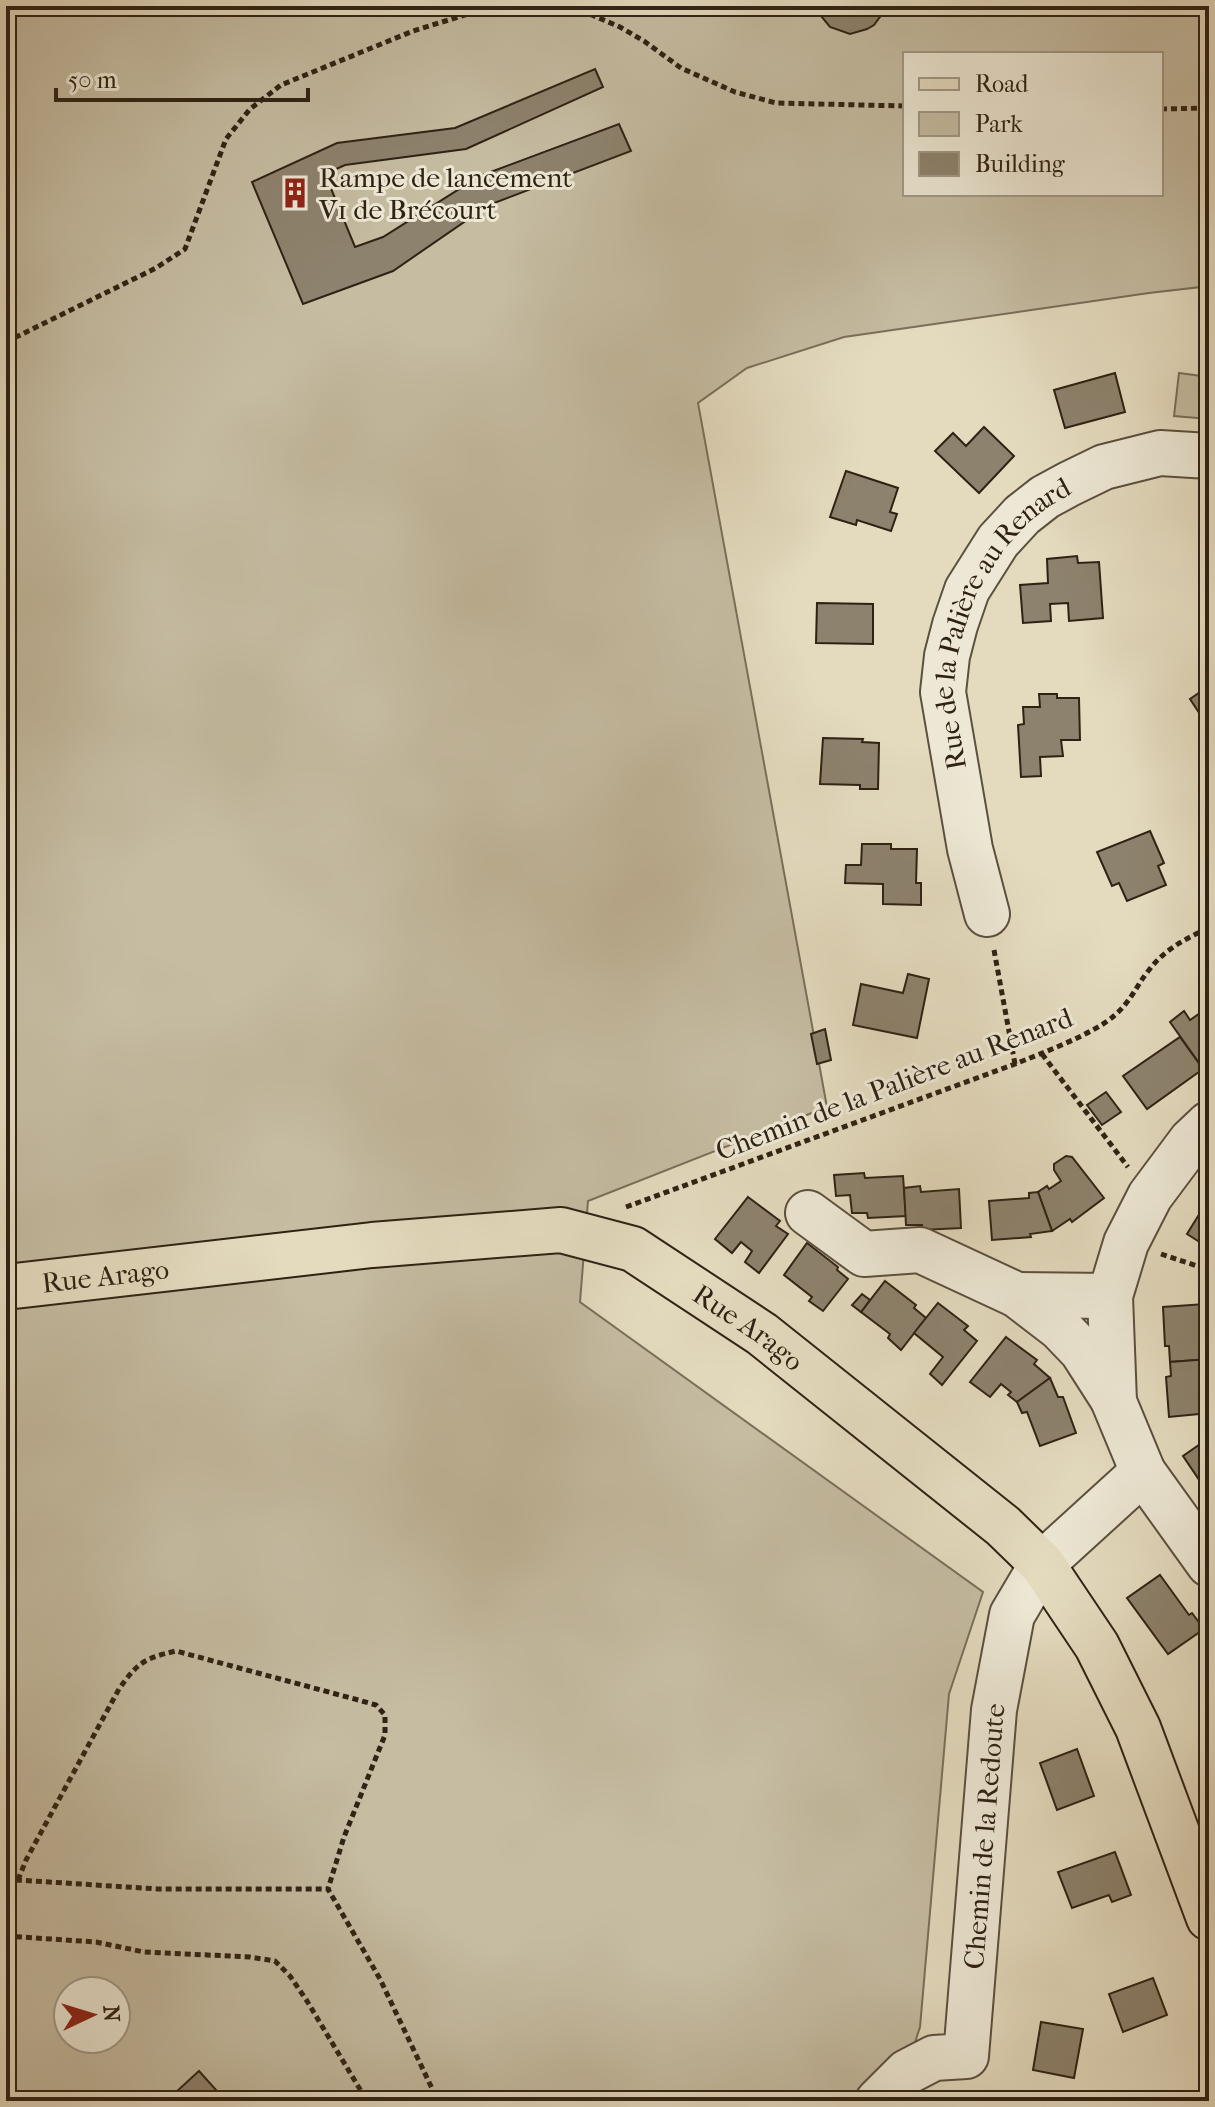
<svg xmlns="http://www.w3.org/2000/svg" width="1215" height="2107" font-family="'IM FELL French Canon',serif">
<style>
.green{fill:#c5bca2;stroke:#7a6f5b;stroke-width:2;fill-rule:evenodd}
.building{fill:#8d826d;stroke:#2f2214;stroke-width:2}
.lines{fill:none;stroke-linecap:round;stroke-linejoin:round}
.minor-casing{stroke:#5c503f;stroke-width:48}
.major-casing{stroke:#2f2214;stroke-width:48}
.path{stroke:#2f2214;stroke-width:5;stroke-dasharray:6 4;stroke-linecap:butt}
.minor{stroke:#ede8d5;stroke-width:44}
.major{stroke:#e4dbbf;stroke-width:44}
.labels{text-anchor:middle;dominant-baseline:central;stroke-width:6;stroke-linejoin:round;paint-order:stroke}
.poi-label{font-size:28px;fill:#2f2214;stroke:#ede8d5;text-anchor:start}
.street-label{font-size:28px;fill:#2f2214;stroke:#ede8d5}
</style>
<rect width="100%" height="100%" fill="#e4dbbf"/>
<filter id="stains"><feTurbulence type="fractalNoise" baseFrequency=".0025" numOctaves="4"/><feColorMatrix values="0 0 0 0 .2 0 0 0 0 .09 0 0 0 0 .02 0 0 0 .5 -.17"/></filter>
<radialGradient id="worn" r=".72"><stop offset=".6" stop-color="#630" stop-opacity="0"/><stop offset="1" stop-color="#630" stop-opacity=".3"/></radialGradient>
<g class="green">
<path d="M6,6H1209V286L1149,293L844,337L747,368L698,403L827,1107L588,1201L580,1302L983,1592L949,1694L920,2027L896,2101H6ZM905,54H1161V194H905ZM68,1991H116V2039H68Z"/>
<path d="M1179,373L1209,377V419L1174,416Z"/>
</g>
<g class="building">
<path d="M817,6H883L882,14L874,25L867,29L850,34L830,27L821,16Z"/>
<path d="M595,69L603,87L466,149L345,165L325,174L355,247L383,237L480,176L619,124L631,151L489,205L393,271L303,304L252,182L337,143L455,128Z"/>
<path d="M1115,373L1125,412L1065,428L1054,390Z"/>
<path d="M984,427L1014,456L979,493L935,451L953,433L966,446Z"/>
<path d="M846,471L898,488L890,512L897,514L891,531L857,520L856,525L830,517Z"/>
<path d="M1077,556L1078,563L1099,562L1103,618L1069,621L1068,603L1050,604L1051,621L1023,623L1020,585L1048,583L1047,559Z"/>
<path d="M1209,561V582L1200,576Z"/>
<path d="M817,603L873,604V644L816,643Z"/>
<path d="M1209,686V728L1190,699Z"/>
<path d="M1039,694H1057V698H1079L1080,740H1061L1063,756L1040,757L1041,776L1021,777L1018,725L1024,724L1023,707H1040Z"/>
<path d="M823,738L863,739L862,742L879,743L878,789H860V785L820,784Z"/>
<path d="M1150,831L1164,863L1158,866L1166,885L1127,901L1119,883L1112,886L1097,852Z"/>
<path d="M862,844H891V849H917L916,883H921V905L883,904V884L845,883L846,865H861Z"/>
<path d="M908,974L929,979L917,1038L853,1025L861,984L903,993Z"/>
<path d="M1209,1007V1056L1199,1063L1170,1022L1184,1011L1190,1020Z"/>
<path d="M825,1029L831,1060L817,1064L811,1034Z"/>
<path d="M1180,1037L1203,1069L1147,1109L1123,1076Z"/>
<path d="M1106,1092L1121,1112L1102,1125L1087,1105Z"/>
<path d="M1066,1156L1072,1157L1104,1198L1072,1222L1070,1219L1052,1231L1038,1192L1047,1186L1049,1189L1061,1181L1054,1170V1164Z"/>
<path d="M864,1173L865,1178L903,1176L906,1216L868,1218L867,1213H852L850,1195L836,1196L834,1175Z"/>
<path d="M920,1186L921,1192L959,1189L961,1228L922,1230V1225H906L904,1188Z"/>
<path d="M1038,1192L1052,1231L1030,1234L1031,1237L992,1240L989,1201L1029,1198V1193Z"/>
<path d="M748,1197L780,1221L776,1226L788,1234L759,1273L745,1262L752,1251L741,1242L732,1253L715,1239Z"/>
<path d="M1208,1200H1209V1248L1187,1234Z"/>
<path d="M807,1243L838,1267L837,1270L848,1279L823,1311L809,1301L812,1297L784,1275Z"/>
<path d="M885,1281L916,1305L914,1308L926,1318L901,1350L888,1338L890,1334L861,1312Z"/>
<path d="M862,1294L870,1300L861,1312L852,1305Z"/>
<path d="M938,1303L968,1326L964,1330L977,1341L942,1385L930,1374L943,1357L914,1333Z"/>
<path d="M1205,1304H1209V1325H1207Z"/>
<path d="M1205,1304L1209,1359L1170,1362L1169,1346H1165L1163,1307Z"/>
<path d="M1006,1337L1037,1360L1034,1364L1050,1378L1017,1402L1008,1395L1011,1392L1001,1384L990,1397L970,1382Z"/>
<path d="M1209,1359V1413L1169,1417L1166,1377L1171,1376L1170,1362Z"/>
<path d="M1050,1378L1058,1397H1063L1076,1433L1040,1446L1027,1412L1022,1413L1017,1402Z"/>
<path d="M1209,1438V1488L1206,1490L1183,1456Z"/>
<path d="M1160,1575L1189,1615L1192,1613L1204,1629L1168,1654L1127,1598Z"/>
<path d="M1209,1702V1721L1202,1705Z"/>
<path d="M1077,1749L1094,1796L1057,1810L1040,1763Z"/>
<path d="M1115,1852L1131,1895L1112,1902L1109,1895L1072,1908L1058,1872Z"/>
<path d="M1153,1978L1167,2015L1123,2032L1109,1994Z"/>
<path d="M1041,2022L1083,2029L1074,2078L1033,2070Z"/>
<path d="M199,2071L225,2100L224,2101H184L176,2092Z"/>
</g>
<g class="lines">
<g class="minor-casing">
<g id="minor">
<path id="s1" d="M987,914L970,849L943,692L947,656L955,625L967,590L998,541L1022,515L1045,497L1069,484L1104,467L1160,453L1209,456"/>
<path d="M1209,1124L1191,1141L1150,1196L1126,1243L1110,1296L1114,1402L1143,1472L1209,1564"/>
<path d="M808,1213L864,1254L920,1250L1017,1295L1060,1328L1082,1351L1114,1401"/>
<path d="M1017,1295L1110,1296"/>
<path id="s2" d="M878,2101L907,2072L934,2058L966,2056L994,1710L1012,1615L1042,1564L1143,1472"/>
</g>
</g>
<g class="major-casing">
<g id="major">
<path id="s3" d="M6,1287L372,1245L561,1230L633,1249L762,1334L1003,1526L1042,1564L1097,1646L1138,1728L1209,1918"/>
</g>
</g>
<g class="path">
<path d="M1161,109L1209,108"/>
<path d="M6,342L156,268L185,249L226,139L250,109L281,85L413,31L468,14L519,9H563L592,15L620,27L644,41L681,68L735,92L776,103L905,106"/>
<path d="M994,950L1015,1064"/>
<path d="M1042,1054L1128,1167"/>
<path d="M626,1207L1015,1064C1042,1053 1094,1034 1115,1015C1132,1000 1136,986 1149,970C1164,950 1186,938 1209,928"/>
<path d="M1161,1254L1209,1270"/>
<path d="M18,1880L26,1860L119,1689C138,1662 145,1658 176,1651L362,1701L376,1705L385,1715V1735L344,1837L328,1889"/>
<path d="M6,1881L18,1880L158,1889H328L380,1979L438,2101"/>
<path d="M6,1936L96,1942L144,1952L250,1957L275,1961L290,1976L307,2001L367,2101"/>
</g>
<use href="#minor" class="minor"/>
<use href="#major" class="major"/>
</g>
<defs>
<g id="building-bare" transform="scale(2.4)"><path d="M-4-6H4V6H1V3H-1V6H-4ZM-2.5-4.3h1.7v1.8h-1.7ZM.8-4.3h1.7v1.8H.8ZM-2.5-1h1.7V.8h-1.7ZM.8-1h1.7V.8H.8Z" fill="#8f2418" stroke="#ede8d5" stroke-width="2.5" paint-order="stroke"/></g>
</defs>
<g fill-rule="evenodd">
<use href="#building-bare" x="295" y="193"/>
</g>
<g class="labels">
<g class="poi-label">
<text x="319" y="177">Rampe de lancement<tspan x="319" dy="32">V1 de Brécourt</tspan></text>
</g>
<g class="street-label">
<text stroke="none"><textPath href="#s1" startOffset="314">Rue de la Palière au Renard</textPath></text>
<text transform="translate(894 1084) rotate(-21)">Chemin de la Palière au Renard</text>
<text stroke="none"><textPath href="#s3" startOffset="100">Rue Arago</textPath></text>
<text stroke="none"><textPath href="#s3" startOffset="772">Rue Arago</textPath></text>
<text stroke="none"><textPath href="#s2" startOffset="324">Chemin de la Redoute</textPath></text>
</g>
</g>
<rect width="1215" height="2107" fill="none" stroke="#e4dbbf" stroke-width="32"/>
<rect x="8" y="8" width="1199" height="2091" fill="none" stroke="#2f2214" stroke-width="4"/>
<rect x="16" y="16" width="1183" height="2075" fill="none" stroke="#2f2214" stroke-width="2"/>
<rect x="903" y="52" width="260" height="144" fill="#ede8d5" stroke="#a19988" stroke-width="2"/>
<rect x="919" y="78" width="40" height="12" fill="#e4dbbf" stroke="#a19988" stroke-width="2"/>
<text x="975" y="92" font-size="24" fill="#2f2214">Road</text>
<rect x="919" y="112" width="40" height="24" fill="#c5bca2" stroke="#a19988" stroke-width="2"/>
<text x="975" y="132" font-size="24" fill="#2f2214">Park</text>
<rect x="919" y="152" width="40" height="24" fill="#8d826d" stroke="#a19988" stroke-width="2"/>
<text x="975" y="172" font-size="24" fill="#2f2214">Building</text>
<g transform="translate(92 2015) rotate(86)"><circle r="38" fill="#ede8d5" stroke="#a19988" stroke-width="2"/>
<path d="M0-6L14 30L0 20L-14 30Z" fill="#8f2418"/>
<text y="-12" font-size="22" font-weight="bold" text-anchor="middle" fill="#2f2214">N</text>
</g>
<path d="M56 88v12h252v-12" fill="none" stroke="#2f2214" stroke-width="4"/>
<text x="68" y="88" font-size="24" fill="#2f2214" stroke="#ede8d5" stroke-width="6" paint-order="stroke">50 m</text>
<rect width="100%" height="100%" filter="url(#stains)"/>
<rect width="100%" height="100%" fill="url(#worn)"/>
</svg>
